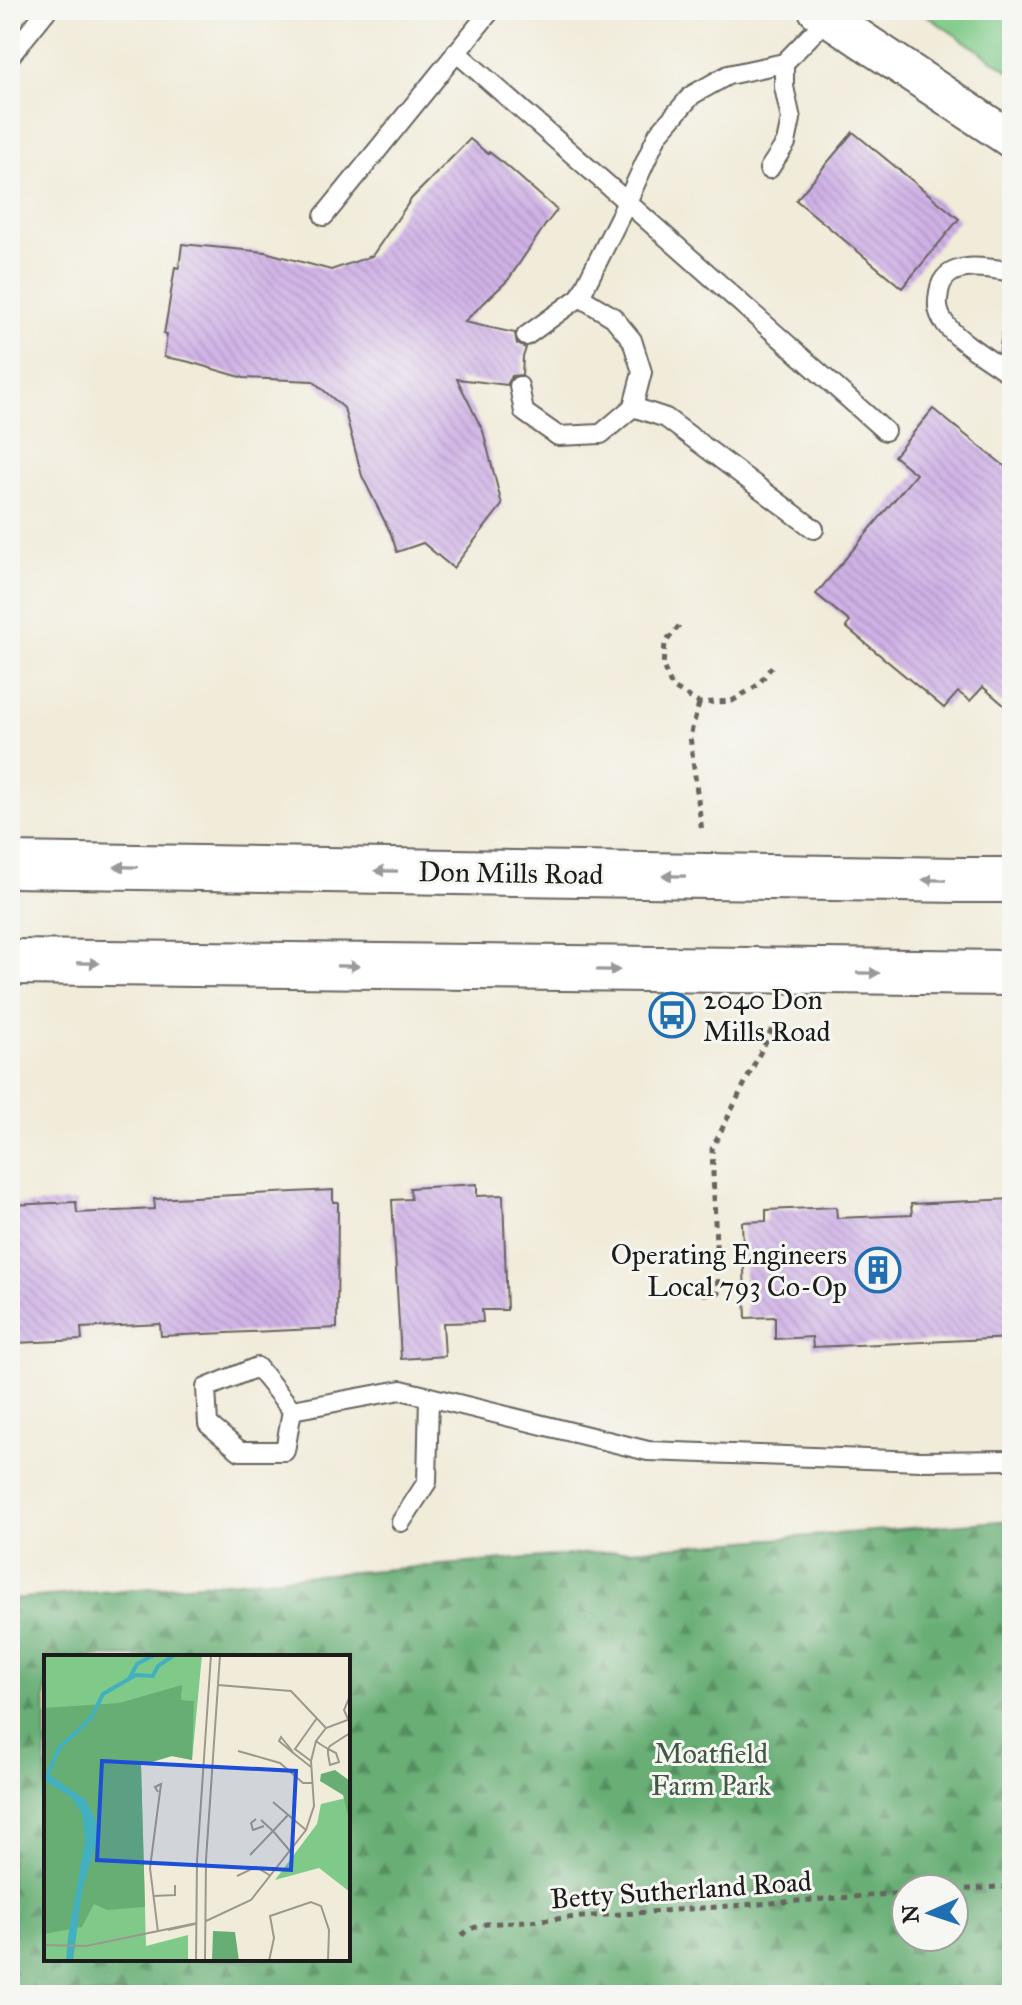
<svg xmlns="http://www.w3.org/2000/svg" width="1022" height="2005" font-family="'IM FELL Great Primer',serif">
<style>
.green{fill:#7fca88;stroke:#4e7352;stroke-width:2}
.forest{fill:url(#forest-firs);stroke:#426548;stroke-width:2;fill-rule:evenodd}
.building{fill:url(#building-back-hatch)}
.lines{fill:none;stroke-linecap:round;stroke-linejoin:round}
.lane-casing{stroke:#67645e;stroke-width:22}
.street-casing{stroke:#67645e;stroke-width:40}
.secondary-casing{stroke:#67645e;stroke-width:48}
.path{stroke:#67645e;stroke-width:5;stroke-dasharray:6 6;stroke-linecap:butt}
.lane{stroke:#fff;stroke-width:18}
.street{stroke:#fff;stroke-width:36}
.secondary{stroke:#fff;stroke-width:44}
.oneway{fill:#999}
.labels{text-anchor:middle;dominant-baseline:central;stroke-width:6;stroke-linejoin:round;paint-order:stroke}
.street-label{font-size:28px;fill:#1c1c1c;stroke:#f6f6f2}
.poi-label{font-size:28px;fill:#1c1c1c;stroke:#f6f6f2;text-anchor:start}
.park-label{font-size:28px;fill:#3f5942;stroke:#f6f6f2}
.inset-river{fill:none;stroke:#43b0c0;stroke-width:4}
.inset-road{fill:none;stroke:#9c988d;stroke-width:2}
.view{fill:#1d4ed8;fill-opacity:0.15;stroke:#1d4ed8;stroke-width:4}
.inset-edge{fill:none;stroke:#1c1c1c;stroke-width:4}
</style>
<defs>
<pattern id="forest-firs" width="22" height="20" patternUnits="userSpaceOnUse" patternTransform="scale(2)"><rect width="22" height="20" fill="#67ae74"/><path d="M5 1l3.5 6h-7zM16 11l3.5 6h-7z" fill="#548d5e"/></pattern>
<pattern id="building-back-hatch" width="6" height="6" patternUnits="userSpaceOnUse" patternTransform="scale(2)"><rect width="6" height="6" fill="#cfb1e6"/><path d="M-1 5l2 2M0 0l6 6M5-1l2 2" fill="none" stroke="#b198c5"/></pattern>
</defs>
<rect width="100%" height="100%" fill="#f6f6f2"/>
<filter id="ink" filterUnits="userSpaceOnUse"><feTurbulence type="fractalNoise" baseFrequency=".0125" numOctaves="2"/><feDisplacementMap in="SourceGraphic" scale="16" xChannelSelector="R" yChannelSelector="G"/><feConvolveMatrix kernelMatrix="1 2 1 2 8 2 1 2 1" color-interpolation-filters="sRGB"/></filter>
<filter id="wash" filterUnits="userSpaceOnUse"><feTurbulence type="fractalNoise" baseFrequency=".006" numOctaves="4" result="noise"/><feDisplacementMap in="SourceGraphic" scale="32" xChannelSelector="R" yChannelSelector="G"/><feGaussianBlur stdDeviation="1.8" result="paint"/><feColorMatrix in="noise" values="0 0 0 0 0 0 0 0 0 0 0 0 0 0 0 0 0 1.4 0 .05"/><feComposite in="paint" operator="in"/></filter>
<g filter="url(#wash)">
<rect width="100%" height="100%" fill="#f1ebd9"/>
<path class="green" d="M918,10H1012V73Z"/>
<path class="forest" d="M1012,1520V1995H10V1596L11,1599ZM46,1657H348V1959H46ZM906,1889H954V1937H906Z"/>
<g id="blocks">
<g class="building">
<path d="M853,132L959,219L902,288L796,200Z"/>
<path d="M470,139L488,154L489,152L506,165L557,210L546,224L508,280L464,322L515,333L517,344L526,348L523,357L522,375L512,376L507,385L457,379L483,431L502,505L453,568L423,543L397,552L391,534L362,476L344,408L313,381L244,378L186,361L164,357L167,334H164L168,311L175,267L179,268L182,244L265,252L331,270L372,256L412,198Z"/>
<path d="M933,409L1012,472V712L983,687L970,701L958,692L944,708L846,627L850,622L816,594L916,474L894,456Z"/>
<path d="M477,1184V1196L503,1195L507,1310H482L483,1322L443,1323L445,1356L401,1359L392,1200L411,1199L410,1188Z"/>
<path d="M333,1190V1202H338L337,1328L161,1336L160,1324L81,1328L82,1340L15,1343V1331H10V1205L76,1202L77,1213L155,1209L154,1199Z"/>
<path d="M1012,1199V1338L813,1347L812,1337L775,1339V1317L746,1318L742,1222L766,1221V1210L836,1207L837,1218L912,1215L911,1204Z"/>
</g>
</g>
</g>
<g filter="url(#ink)">
<use href="#blocks" fill-opacity="0" stroke="#67645e" stroke-width="2"/>
<g class="lines">
<g class="lane-casing">
<g id="lane">
<path d="M456,52L627,202L658,134L692,95L728,75L784,63L828,18"/>
<path d="M10,56L47,10"/>
<path d="M769,169L786,143L791,119L784,87V63"/>
<path d="M324,216L491,10"/>
<path d="M1012,332L1009,356L1012,375"/>
<path d="M526,336L580,297L627,202L885,431"/>
<path d="M1012,375C993,362 956,340 944,322C937,312 937,304 939,292C944,258 988,268 1012,272"/>
<path d="M519,386L524,412L558,436L601,434L633,407L642,372L632,340L613,317L580,297"/>
<path d="M633,407L666,418L814,529"/>
<path d="M257,1367L292,1410L285,1451H240L208,1424L206,1388Z"/>
<path d="M292,1410L401,1390L648,1451L920,1461L1012,1460"/>
<path d="M401,1522L427,1482L429,1397"/>
</g>
</g>
<g class="street-casing">
<path id="street" d="M817,10L1012,140"/>
</g>
<g class="secondary-casing">
<g id="secondary">
<path d="M10,865L962,880H1012"/>
<path d="M10,962L1012,973"/>
</g>
</g>
<g class="path">
<path d="M679,626L665,643L663,666L672,687L699,703L732,701L758,685L773,665"/>
<path d="M699,704L690,736L702,832"/>
<path d="M702,1294L718,1293L712,1149L772,1029"/>
<path d="M954,1890L1012,1886"/>
<path d="M462,1935L470,1929L486,1924L906,1893"/>
</g>
<use href="#lane" class="lane"/>
<use href="#street" class="street"/>
<use href="#secondary" class="secondary"/>
</g>
<defs><path id="oneway-solid" d="M-6-.8H1V-3.2L6.5 0L1 3.2V.8H-6Z" transform="scale(2)"/></defs>
<g class="oneway">
<use href="#oneway-solid" transform="translate(126 867) rotate(-179)"/>
<use href="#oneway-solid" transform="translate(386 871) rotate(-179)"/>
<use href="#oneway-solid" transform="translate(674 876) rotate(-179)"/>
<use href="#oneway-solid" transform="translate(934 880) rotate(-179)"/>
<use href="#oneway-solid" transform="translate(88 963) rotate(1)"/>
<use href="#oneway-solid" transform="translate(348 966) rotate(1)"/>
<use href="#oneway-solid" transform="translate(608 970) rotate(1)"/>
<use href="#oneway-solid" transform="translate(868 973) rotate(1)"/>
</g>
</g>
<defs>
<g id="bus-ring" transform="scale(2.3)"><circle r="9.5" fill="#f6f6f2" stroke="#1f6fb2" stroke-width="1.5"/><path d="M-5-6H5V4H4V6H2V4H-2V6H-4V4H-5ZM-3.5-4V0h7V-4ZM-3.5 1.2v1.5H-2V1.2ZM2 1.2v1.5H3.5V1.2Z" fill="#1f6fb2"/></g>
<g id="building-ring" transform="scale(2.3)"><circle r="9.5" fill="#f6f6f2" stroke="#1f6fb2" stroke-width="1.5"/><path d="M-4-6H4V6H1V3H-1V6H-4ZM-2.5-4.3h1.7v1.8h-1.7ZM.8-4.3h1.7v1.8H.8ZM-2.5-1h1.7V.8h-1.7ZM.8-1h1.7V.8H.8Z" fill="#1f6fb2"/></g>
</defs>
<g fill-rule="evenodd">
<use href="#bus-ring" x="672" y="1015"/>
<use href="#building-ring" x="878" y="1270"/>
</g>
<g class="labels">
<g class="street-label">
<text transform="translate(511 873) rotate(1)">Don Mills Road</text>
<text transform="translate(681 1890) rotate(-4)">Betty Sutherland Road</text>
</g>
<g class="poi-label">
<text x="703" y="999">2040 Don<tspan x="703" dy="32">Mills Road</tspan></text>
<text x="847" y="1254" text-anchor="end">Operating Engineers<tspan x="847" dy="32">Local 793 Co-Op</tspan></text>
</g>
<g class="park-label">
<text x="711" y="1753">Moatfield<tspan x="711" dy="32">Farm Park</tspan></text>
</g>
</g>
<g transform="translate(44 1655)">
<rect width="306" height="306" fill="#f1ebd9"/>
<path d="M0,0H158L148,105L128,101L97,110L102,291L144,280V306H0ZM306,142V237L275,213L231,225L273,169L277,149Z" fill="#7fca88"/>
<path d="M138,30L137,45L150,46L148,105L128,101L97,110L101,252L63,255L50,249L38,272L0,279V53L75,48ZM291,115L306,126V168L299,140L276,126L277,119ZM169,276L191,277L195,306H168Z" fill="#67ae74"/>
<path d="M0,116L42,145L56,175L38,236L29,306H22L24,282L41,185L38,159L27,142L0,125Z" fill="#43b0c0"/>
<path class="inset-river" d="M85,24L93,9L110,0M4,119L15,93L47,63L59,39L92,20L109,21L114,11L130,0"/>
<path class="inset-road" d="M174,30L247,36L282,73M304,64L300,55L306,41M272,86L276,89L284,94L292,98L295,107L286,110L284,99V94L286,91L306,78M194,96L236,108L259,128H269M249,97L237,82L235,86L241,91L248,97L267,112M267,106L251,94L273,63M114,137L111,132L117,129L106,213L114,277M229,147L262,175M244,160L229,176L246,196M212,164L207,168L209,175L220,171M206,200L229,176L217,165M193,221L212,212L227,221M109,241L131,240V230M162,266L207,245L262,175L270,151L267,106L272,86L282,73L306,64M124,275L151,269M0,290L42,291L153,268M152,306L153,206L167,0M161,306L162,205L176,0M225,306L230,283L226,261L267,247L277,251L285,275L284,306"/>
<path class="view" d="M58,106L252,116L247,215L53,205Z"/>
<rect width="306" height="306" class="inset-edge"/>
</g>
<rect width="1022" height="2005" fill="none" stroke="#f6f6f2" stroke-width="40"/>
<g transform="translate(930 1913) rotate(267)"><circle r="38" fill="#f6f6f2" stroke="#9f9f9c" stroke-width="2"/>
<path d="M0-6L14 30L0 20L-14 30Z" fill="#1f6fb2"/>
<text y="-12" font-size="22" font-weight="bold" text-anchor="middle" fill="#1c1c1c">N</text>
</g>
</svg>
